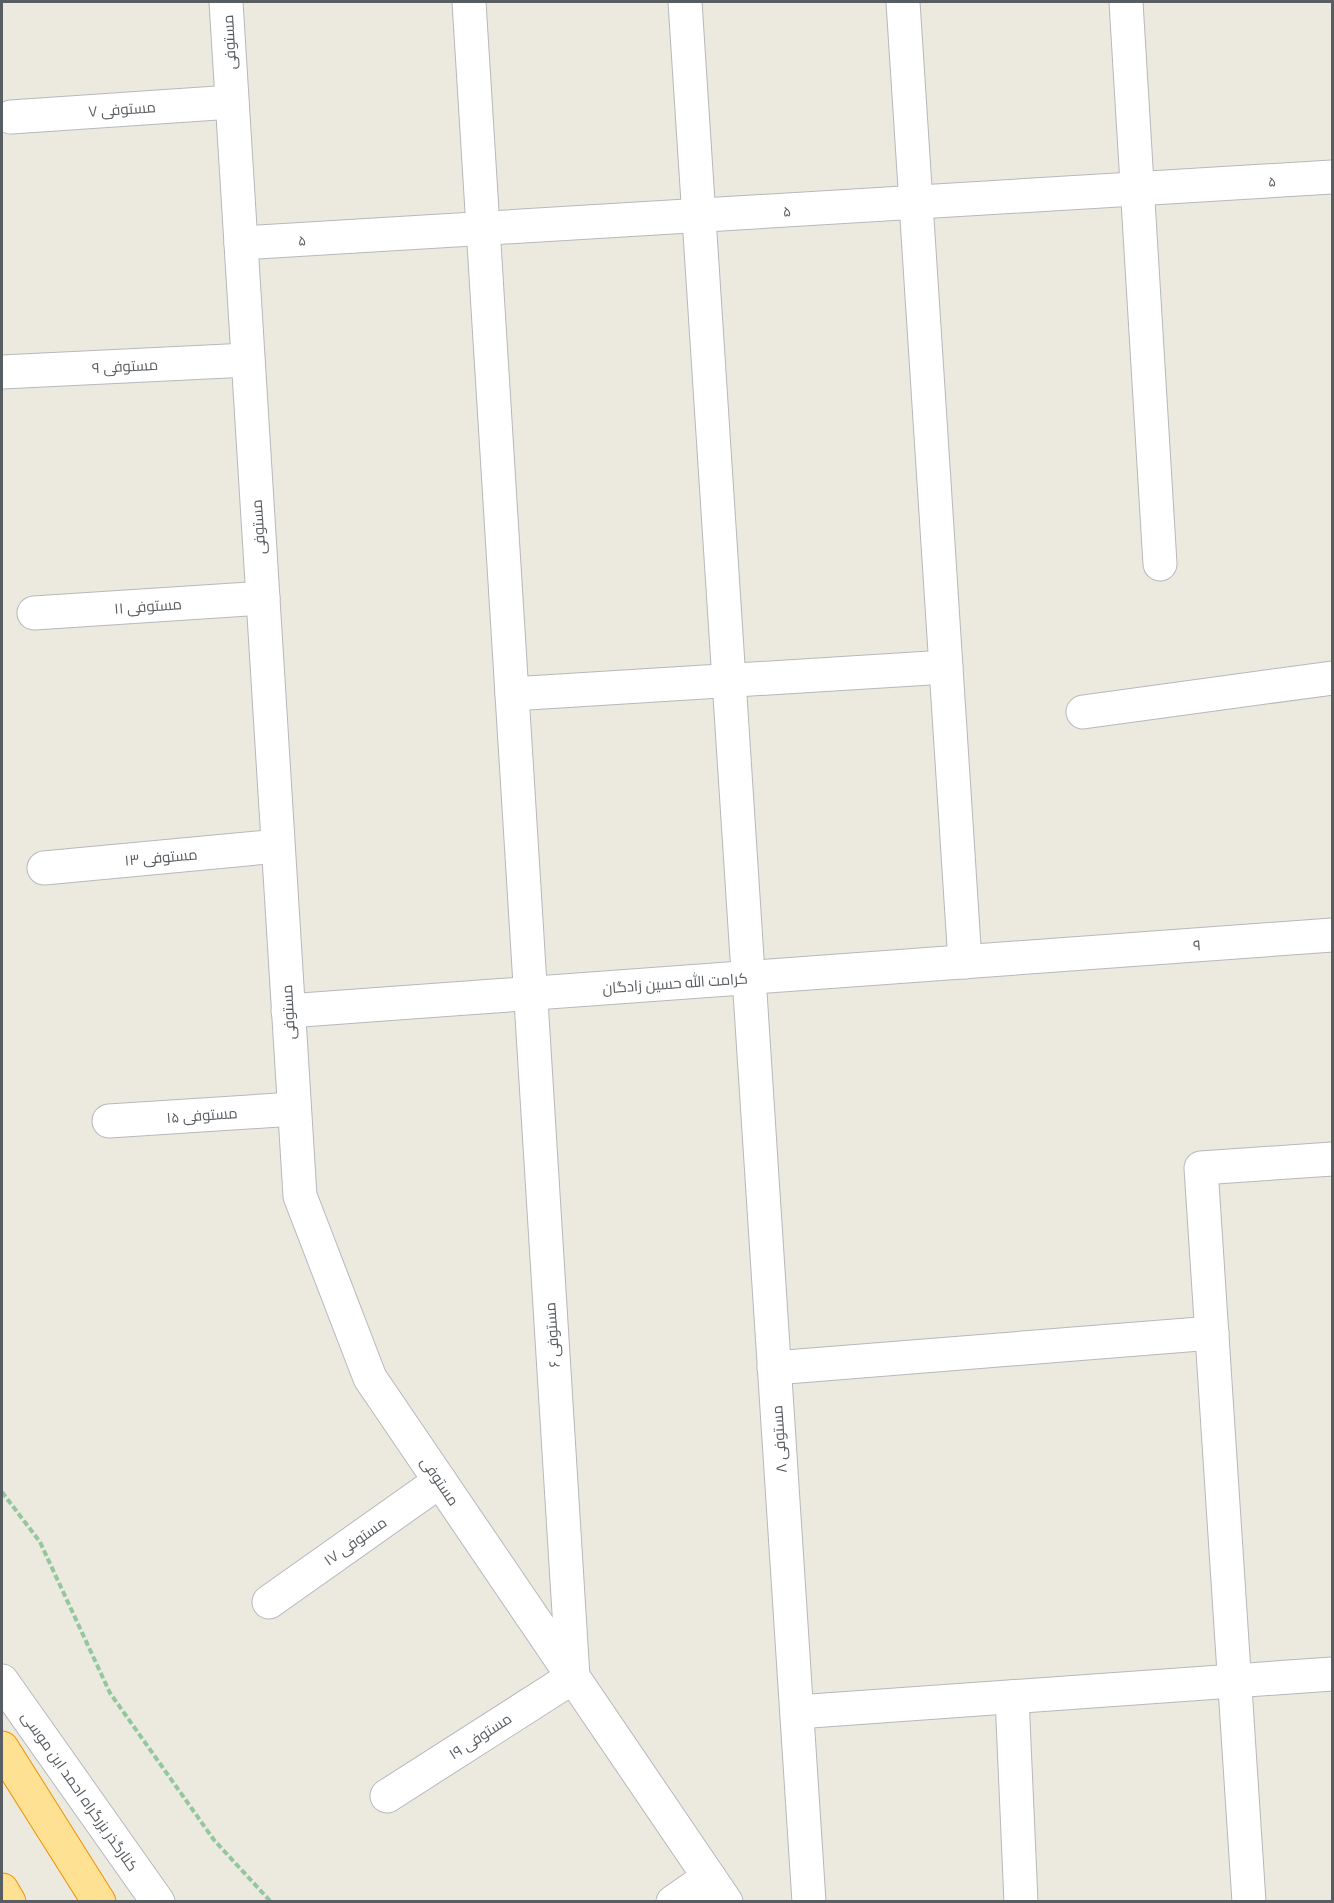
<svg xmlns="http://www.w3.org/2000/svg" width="1334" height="1903" font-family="Ubuntu,Cairo,sans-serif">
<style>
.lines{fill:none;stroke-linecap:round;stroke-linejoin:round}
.minor-casing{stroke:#b5b9bd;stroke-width:35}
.secondary-casing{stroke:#b5babf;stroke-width:35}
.trunk-casing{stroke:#ec9200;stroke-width:35}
.path{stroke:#93c79e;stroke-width:4;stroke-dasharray:6 3;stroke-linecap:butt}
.minor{stroke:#fff;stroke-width:33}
.secondary{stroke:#fff;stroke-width:33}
.trunk{stroke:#ffe193;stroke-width:33}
.labels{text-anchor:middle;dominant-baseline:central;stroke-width:4.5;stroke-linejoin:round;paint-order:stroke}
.street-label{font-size:15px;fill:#585d61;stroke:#fff}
</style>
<rect width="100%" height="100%" fill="#ece9df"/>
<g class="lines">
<g class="minor-casing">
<g id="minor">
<path d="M226,2L300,1196L370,1378L726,1902"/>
<path d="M685,2L747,958"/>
<path d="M903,2L965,962"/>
<path d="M1126,2L1160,564"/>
<path d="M11,117L232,102"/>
<path d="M241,243L1332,177"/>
<path d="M2,372L248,360"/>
<path d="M34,613L263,598"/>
<path d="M512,694L946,667"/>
<path d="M1083,712L1332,678"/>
<path d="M44,868L278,846"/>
<path d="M749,977L809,1902"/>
<path d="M288,1011L1332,935"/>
<path d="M109,1121L294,1109"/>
<path d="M774,1368L1212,1333"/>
<path d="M269,1602L440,1481"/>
<path d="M1012,1697L1021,1902"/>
<path d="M797,1712L1332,1674"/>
<path d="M387,1796L573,1677L469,2"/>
<path d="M673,1902L709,1877"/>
<path d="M1249,1902L1201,1168L1332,1159"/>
</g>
</g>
<g class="secondary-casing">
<path id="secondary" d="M2,1681L158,1902"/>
</g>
<g class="trunk-casing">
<g id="trunk">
<path d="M2,1748L99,1902"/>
<path d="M2,1890L9,1902"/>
</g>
</g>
<path class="path" d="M2,1492L40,1542L110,1693L214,1840L271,1902"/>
<use href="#minor" class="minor"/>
<use href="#secondary" class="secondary"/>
<use href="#trunk" class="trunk"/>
</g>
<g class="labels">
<g class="street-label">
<text transform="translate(229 42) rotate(-93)">مستوفی</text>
<text transform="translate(122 109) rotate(-4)">مستوفی ۷</text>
<text transform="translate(1272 181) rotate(-3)">۵</text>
<text transform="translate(787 211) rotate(-4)">۵</text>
<text transform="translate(302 240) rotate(-3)">۵</text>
<text transform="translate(125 366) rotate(-3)">مستوفی ۹</text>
<text transform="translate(258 527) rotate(-94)">مستوفی</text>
<text transform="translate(148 606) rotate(-4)">مستوفی ۱۱</text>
<text transform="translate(161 857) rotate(-5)">مستوفی ۱۳</text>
<text transform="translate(1197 945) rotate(-4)">۹</text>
<text transform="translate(675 983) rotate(-4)">کرامت الله حسین زادگان</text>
<text transform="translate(288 1012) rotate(-93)">مستوفی</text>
<text transform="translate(202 1115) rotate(-4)">مستوفی ۱۵</text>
<text transform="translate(552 1335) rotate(-94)">مستوفی ۶</text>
<text transform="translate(779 1439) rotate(-94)">مستوفی ۸</text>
<text transform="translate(440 1481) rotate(56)">مستوفی</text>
<text transform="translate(355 1541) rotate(-35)">مستوفی ۱۷</text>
<text transform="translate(480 1736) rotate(-33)">مستوفی ۱۹</text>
<text transform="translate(80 1791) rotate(55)">کنارگذر بزرگراه احمد ابن موسی</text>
</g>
</g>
<rect width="1334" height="1903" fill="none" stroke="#585d61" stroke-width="6"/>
</svg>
